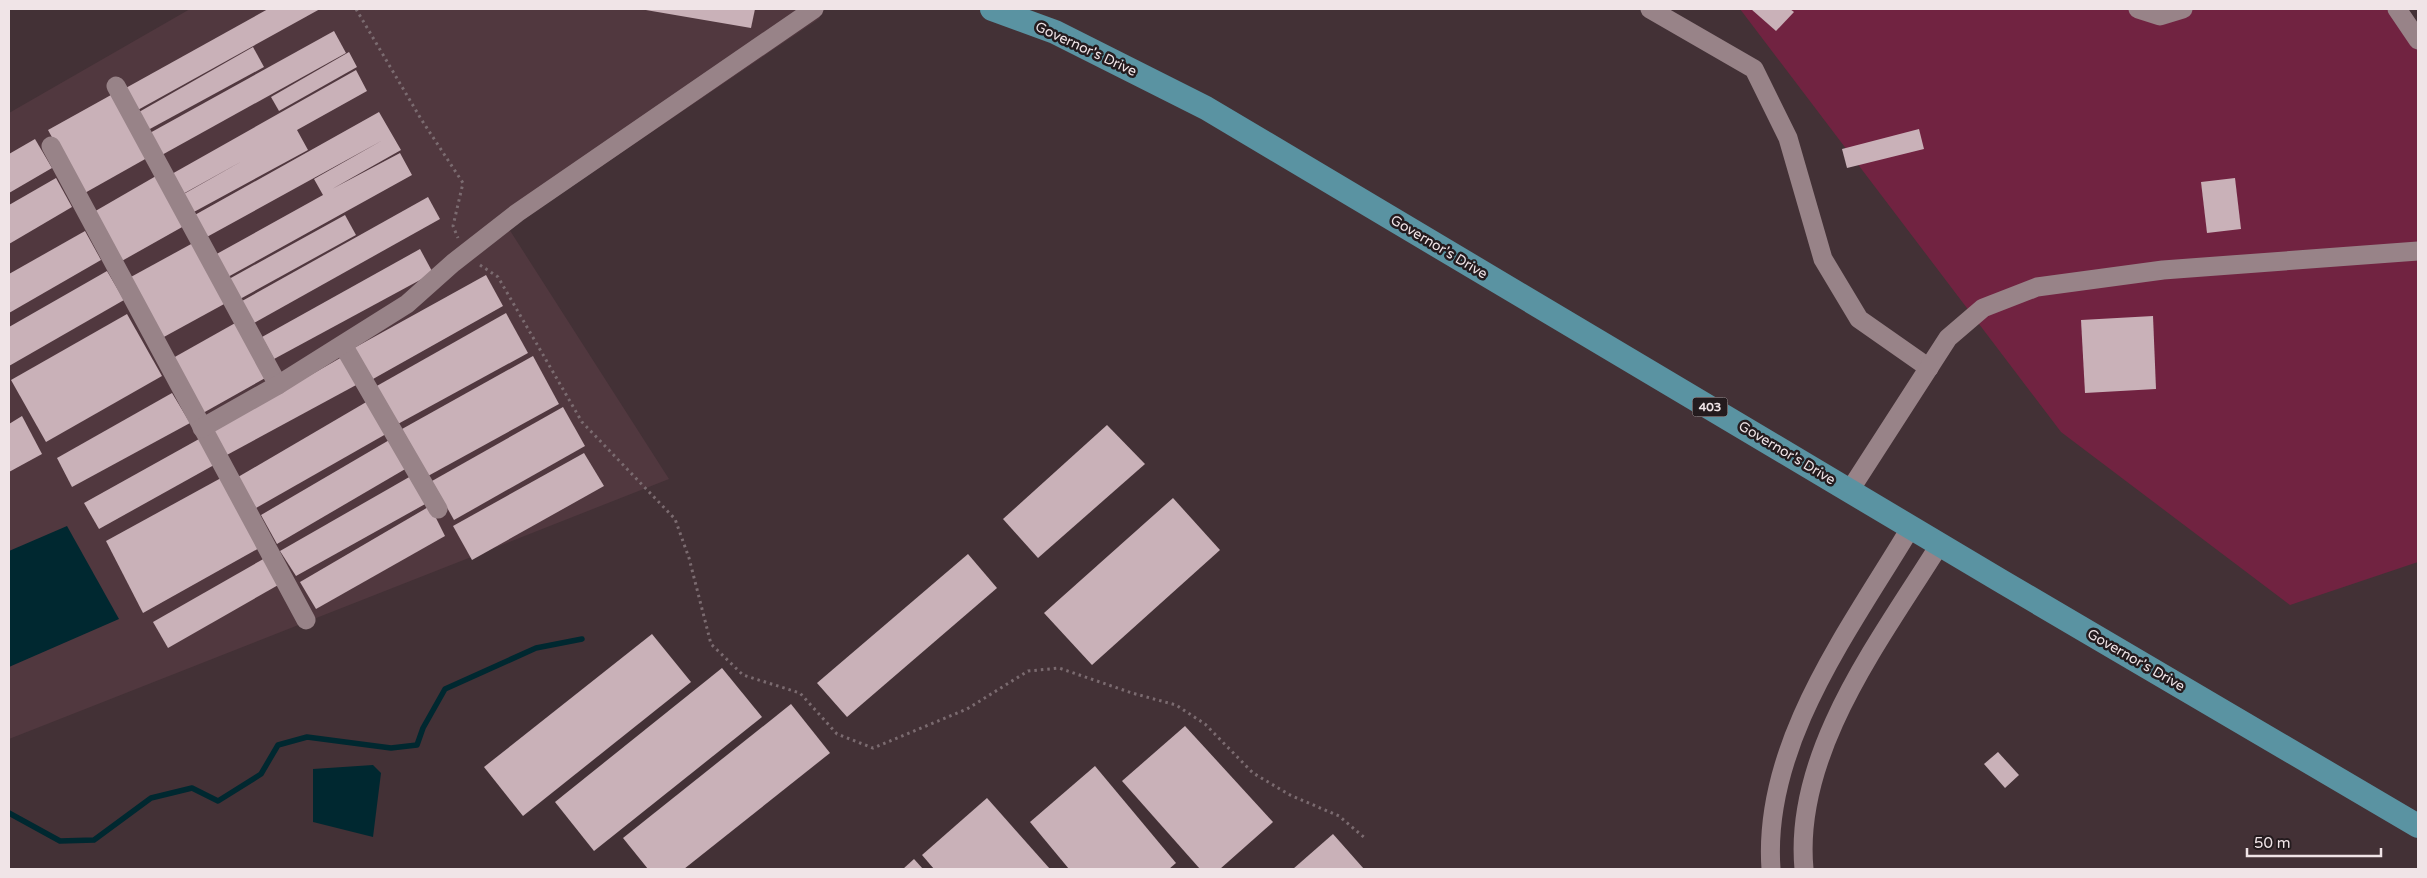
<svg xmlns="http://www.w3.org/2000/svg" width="2427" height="878" font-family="'Varela Round',sans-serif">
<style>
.built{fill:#51383f}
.green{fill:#712341}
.water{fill:#002830}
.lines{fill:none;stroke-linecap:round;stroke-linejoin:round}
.stream{stroke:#002830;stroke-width:5.5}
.building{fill:#c9b1b8}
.path{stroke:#7b6b70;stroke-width:3;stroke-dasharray:2.5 4;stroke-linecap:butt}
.minor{stroke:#988388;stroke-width:19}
.major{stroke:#5a93a2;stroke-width:24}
.labels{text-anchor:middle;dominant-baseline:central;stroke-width:5;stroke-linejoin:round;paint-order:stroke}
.shield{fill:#241b1e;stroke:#b3a8ab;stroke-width:1}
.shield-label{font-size:12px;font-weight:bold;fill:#f0e4e7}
.street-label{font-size:14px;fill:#f0e4e7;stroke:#241b1e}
</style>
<rect width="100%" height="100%" fill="#433136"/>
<path class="built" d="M190,9H814L820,18L509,229L669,479L9,739V113Z"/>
<path class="green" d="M1740,9H2388L2418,24V562L2290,605L2061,432Z"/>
<g class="water">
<path d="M67,526L119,619L9,667V551Z"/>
<path d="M373,765L381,773L373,837L313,822V769Z"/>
</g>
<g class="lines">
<path class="stream" d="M9,813L60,841L94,840L151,798L192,788L218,801L261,774L278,745L307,737L391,748L417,745L423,728L445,689L536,648L582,639"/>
</g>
<g class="building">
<path d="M268,9H320L136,111L124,89Z"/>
<path d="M640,9H755L751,28Z"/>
<path d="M1751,9H1790L1794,12L1776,31Z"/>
<path d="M334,31L346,53L160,156L148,134Z"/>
<path d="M253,47L264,67L148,130L139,112Z"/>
<path d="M349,52L357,67L279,111L271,97Z"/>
<path d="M356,70L367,91L297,130L308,150L192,213L182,195L244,160L181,195L170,175Z"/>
<path d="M111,95L147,158L83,194L48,130Z"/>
<path d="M379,112L401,150L332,189L400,153L412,175L226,278L213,256L323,195L314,179L383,140L205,238L193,216Z"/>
<path d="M1919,129L1924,149L1847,168L1842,149Z"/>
<path d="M35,139L52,168L9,193V154Z"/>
<path d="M156,176L184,226L120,262L92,213Z"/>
<path d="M56,178L72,207L9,244V205Z"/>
<path d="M2235,178L2241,229L2207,233L2201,182Z"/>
<path d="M428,197L440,219L254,323L242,301Z"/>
<path d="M345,215L356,235L240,299L229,279Z"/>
<path d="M85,231L101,260L9,313V274Z"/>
<path d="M193,243L226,303L162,338L129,278Z"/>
<path d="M420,249L433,273L274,359L262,337Z"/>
<path d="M107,271L124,300L9,366V327Z"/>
<path d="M486,275L503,306L373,379L354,348Z"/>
<path d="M506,313L528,353L396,425L375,387Z"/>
<path d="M127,314L162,376L46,442L11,380Z"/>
<path d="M2153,316L2156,389L2085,393L2081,320Z"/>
<path d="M237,322L267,377L203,413L173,358Z"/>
<path d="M533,356L559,404L428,476L402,429Z"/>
<path d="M342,357L358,384L225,456L211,432Z"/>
<path d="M172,393L190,423L72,487L57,458Z"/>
<path d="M368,401L386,434L256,508L238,477Z"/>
<path d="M563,407L585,446L454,520L432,481Z"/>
<path d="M22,416L42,454L9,472V424Z"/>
<path d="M1107,425L1145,464L1038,558L1003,519Z"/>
<path d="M199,439L214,465L99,529L84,503Z"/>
<path d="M391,439L407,468L277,544L261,515Z"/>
<path d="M584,453L604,486L472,560L453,526Z"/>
<path d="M411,476L427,503L296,576L280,551Z"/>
<path d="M221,478L261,547L143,613L106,541Z"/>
<path d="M1173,498L1220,550L1092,665L1044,613Z"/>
<path d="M430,506L445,536L316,609L300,582Z"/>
<path d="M968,554L997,588L847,717L817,683Z"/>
<path d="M265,558L280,584L168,648L153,622Z"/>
<path d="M652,634L691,682L523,816L484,767Z"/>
<path d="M722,668L762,717L594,851L555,802Z"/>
<path d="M791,704L830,753L684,869H648L623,838Z"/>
<path d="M1185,726L1273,822L1220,869H1200L1122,781Z"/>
<path d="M1998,752L2019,775L2005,788L1984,764Z"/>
<path d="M1095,766L1176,863L1169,869H1069L1030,822Z"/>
<path d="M987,798L1050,869H934L922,855Z"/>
<path d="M1333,834L1364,869H1293Z"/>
<path d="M914,859L923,869H903Z"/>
</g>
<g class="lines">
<g class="path">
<path d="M356,9L421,119L463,183L453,226L458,238"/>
<path d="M480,265L498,277L582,422L675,519L689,558L711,644L743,675L800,693L837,734L873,748L967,709L1028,671L1059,668L1132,693L1176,705L1205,724L1253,773L1290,795L1339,816L1366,839"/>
</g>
<g class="minor">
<path d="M1650,9L1754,69L1788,138L1823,259L1859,319L1929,368"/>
<path d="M2138,9L2160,16L2183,9"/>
<path d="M2397,9L2418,40"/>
<path d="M116,86L278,385"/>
<path d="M51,146L306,620"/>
<path d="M343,345L438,509"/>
<path d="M202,428L278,385L407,304L453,263L517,213L814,9"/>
<path d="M1850,490L1948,338L1983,308L2037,287L2163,270L2418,251"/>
<path d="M1771,869C1762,744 1850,629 1911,527"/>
<path d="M1804,869C1793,752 1881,639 1940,544"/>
</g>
<path class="major" d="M992,9L1055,32L1206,108L2001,581L2418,826"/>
</g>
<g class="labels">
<rect class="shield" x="1692.5" y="397.5" width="35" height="19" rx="4"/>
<g class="shield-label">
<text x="1710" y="407">403</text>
</g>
<g class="street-label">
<text transform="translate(1086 49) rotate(25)">Governor's Drive</text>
<text transform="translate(1439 247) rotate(31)">Governor's Drive</text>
<text transform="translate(1787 453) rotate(31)">Governor's Drive</text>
<text transform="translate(2136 660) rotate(30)">Governor's Drive</text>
</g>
</g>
<rect width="2427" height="878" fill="none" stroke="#f0e4e7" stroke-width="20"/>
<path d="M2247 848v8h134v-8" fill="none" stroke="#f0e4e7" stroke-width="2.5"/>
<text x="2254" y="848" font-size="15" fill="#f0e4e7" stroke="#241b1e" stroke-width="4" paint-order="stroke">50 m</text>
</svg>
